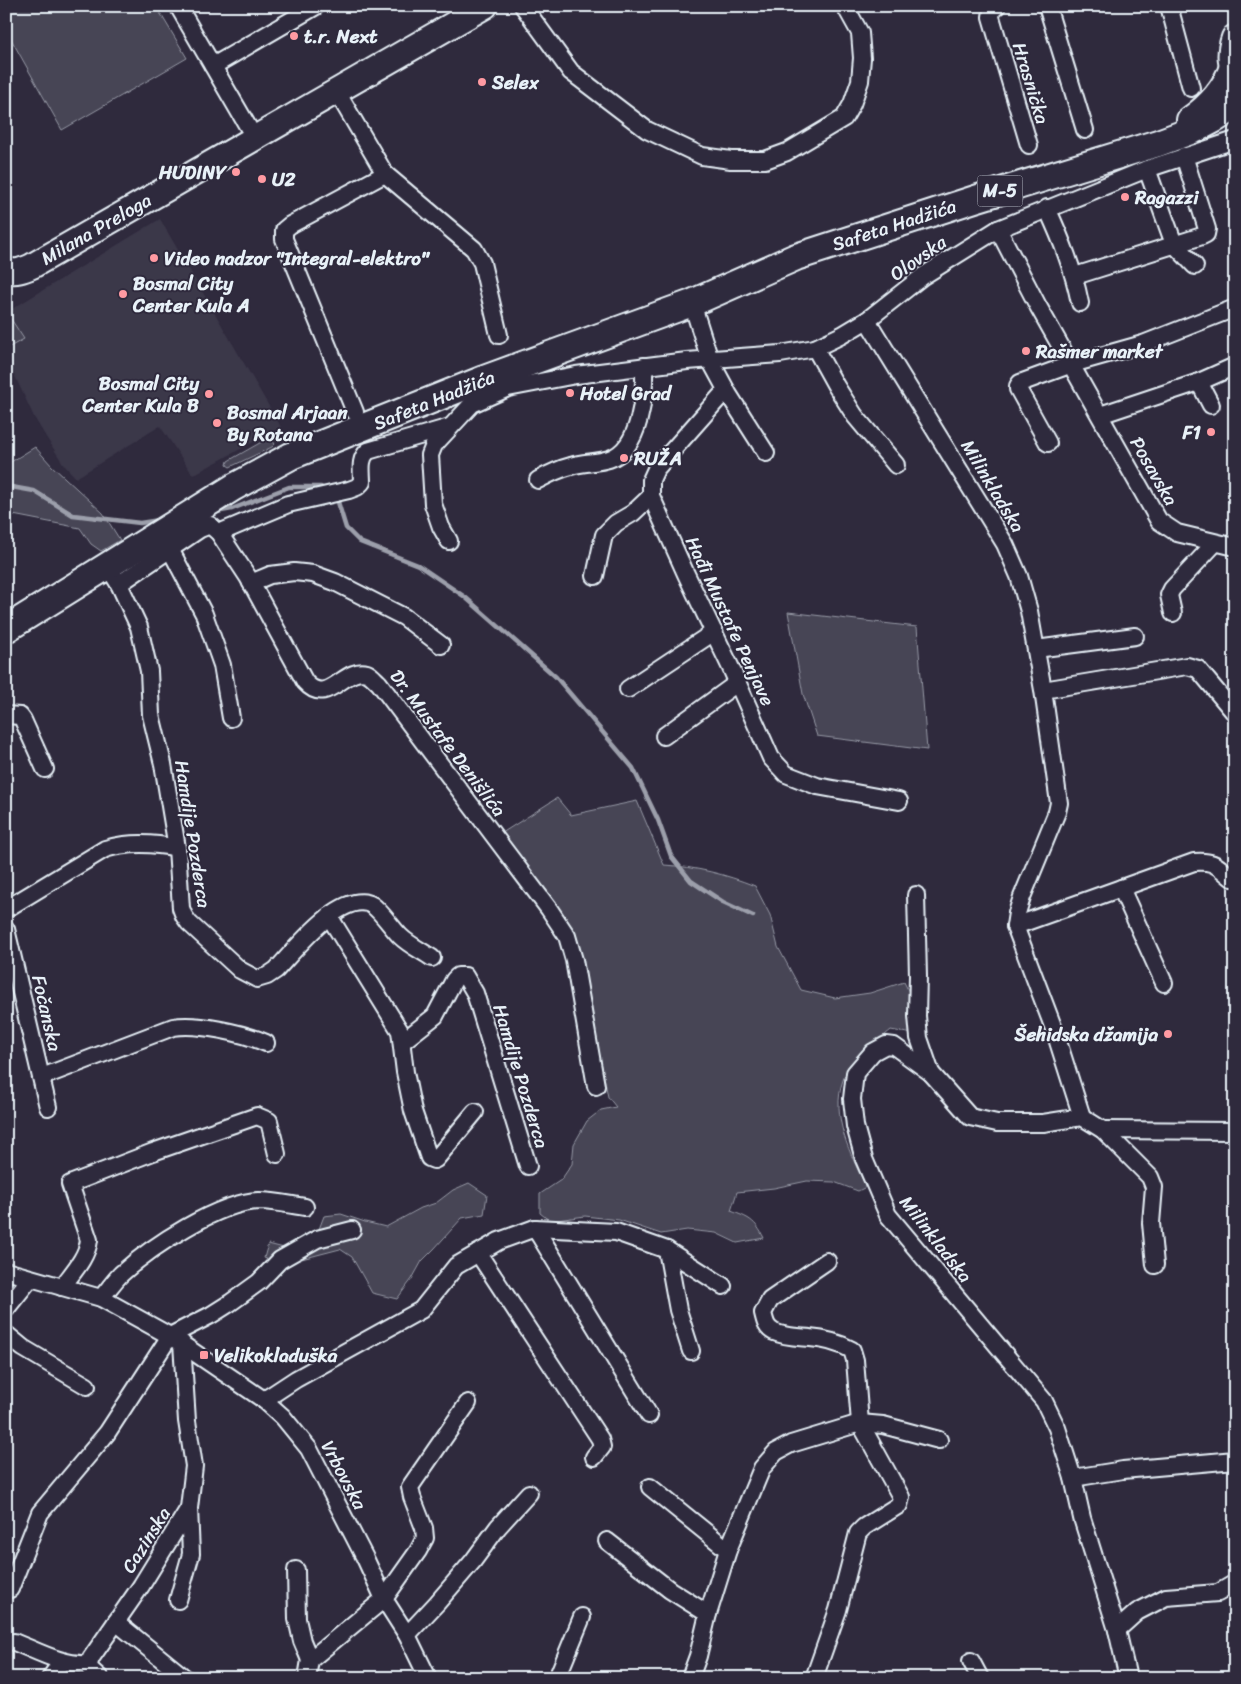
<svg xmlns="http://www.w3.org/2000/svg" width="1241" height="1684" font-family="Sriracha,sans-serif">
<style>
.built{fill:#3b3749}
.green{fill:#464455;stroke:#979aa6}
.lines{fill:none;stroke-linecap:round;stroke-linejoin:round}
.stream{stroke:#9c9fab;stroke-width:4.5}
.street-casing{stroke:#e8f1f8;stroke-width:20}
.secondary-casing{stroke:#e8f1f8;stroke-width:28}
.primary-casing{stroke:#e8f1f8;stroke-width:30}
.street{stroke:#2f2a3d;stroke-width:16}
.secondary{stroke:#2f2a3d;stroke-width:24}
.primary{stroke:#2f2a3d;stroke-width:26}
.poi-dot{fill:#ff9aa2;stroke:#2f2a3d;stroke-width:2}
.labels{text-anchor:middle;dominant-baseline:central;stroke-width:4;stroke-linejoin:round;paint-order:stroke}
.shield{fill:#2f2a3d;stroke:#b0b5c0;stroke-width:1}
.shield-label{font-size:18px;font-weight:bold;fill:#e8f1f8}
.poi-label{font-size:19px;font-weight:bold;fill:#e8f1f8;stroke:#2f2a3d;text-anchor:start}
.street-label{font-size:19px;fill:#e8f1f8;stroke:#2f2a3d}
</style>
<rect width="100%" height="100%" fill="#2f2a3d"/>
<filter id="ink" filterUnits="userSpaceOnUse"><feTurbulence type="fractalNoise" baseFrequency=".02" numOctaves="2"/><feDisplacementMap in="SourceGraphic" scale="10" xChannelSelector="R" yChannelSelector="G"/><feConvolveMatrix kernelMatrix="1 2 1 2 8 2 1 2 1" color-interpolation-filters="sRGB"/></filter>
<g filter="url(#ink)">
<path class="built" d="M160,219L281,427L193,475L160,426L76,478L64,465L46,437L34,417L6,357V322L11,319L7,312Z"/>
<g class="green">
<path d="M6,6H156L187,58L62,130L6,30Z"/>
<path d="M11,319L24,339L6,349V322Z"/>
<path d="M271,439L275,444L272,447L230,467L227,465L228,461L265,440Z"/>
<path d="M35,447L52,466L103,513L120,540L101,551L91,544L80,528L8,514L6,516V465Z"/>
<path d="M788,612L917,627L927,750L817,736L803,694Z"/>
<path d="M557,798L571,815L637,801L664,865C696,867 725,874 755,886L770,915L778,947L801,990L835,998L870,993L904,982L911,996L918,1035L891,1030C879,1040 847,1066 843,1080C830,1116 851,1155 866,1187L858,1191L834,1182L807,1181L774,1188L737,1192L731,1211C749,1218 755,1220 764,1238L737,1243L716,1233L687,1230L661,1234L619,1220L585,1216L550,1221L540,1213V1194L561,1180L572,1164L574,1144L587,1121L601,1110L616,1107L608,1097L577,940L502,833Z"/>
<path d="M469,1183L487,1195L484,1214L462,1218L434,1249L422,1261L412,1279L397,1299L372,1293L352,1257L340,1249L294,1261L276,1263L264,1258L268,1244L292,1250L307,1248L319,1229L324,1216L341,1214L365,1222L386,1227L421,1208L436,1203L453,1190Z"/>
</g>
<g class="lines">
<g class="stream">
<path d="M6,486L34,491L73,515L140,523L159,520"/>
<path d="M332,497L338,502L346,528L360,542L418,565L465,597L556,677L633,768L658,820L671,856L691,881L723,902L753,916"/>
<path d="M216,512L232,509L289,487H321L325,491"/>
</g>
<g class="street-casing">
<g id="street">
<path d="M178,6L254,137"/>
<path d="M523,6L571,72L647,130L702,156L731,160H765L787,152L844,118L852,104L860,81L862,58L860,33L845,6"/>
<path d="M997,6L992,10L991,17L1029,145"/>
<path d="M1047,6L1085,130"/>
<path d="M1169,6L1191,88"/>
<path d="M213,66L316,6"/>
<path d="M337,92L385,174L474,249L482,263L499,335"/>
<path d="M1147,169L1174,244L1195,266"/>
<path d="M1047,208C1062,241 1073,268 1080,303"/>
<path d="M998,229L1038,306L1159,521L1177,533L1235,547"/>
<path d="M1075,276L1202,236L1206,234L1207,229L1184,156"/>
<path d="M692,303L710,360L729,395L766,453"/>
<path d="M867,320L1005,544L1019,576L1029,611L1043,690L1059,803L1057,812L1022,897L1017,913L1015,926L1054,1029L1082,1117"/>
<path d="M815,348L836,386L855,416L896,465"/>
<path d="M1199,382L1235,366"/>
<path d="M726,390L656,469L651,480V496L686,574L730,666L771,758L786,774L817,786L899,801"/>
<path d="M355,412L284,239V230L290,225L385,174"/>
<path d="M1100,415L1199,382L1211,405"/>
<path d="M1048,443L1018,389V386L1020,383L1072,364L1143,344L1235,308"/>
<path d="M538,480C549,474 559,469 571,466C583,462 597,463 609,459C641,449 645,394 644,366"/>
<path d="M219,533L288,504L349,490L357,487L362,482C362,471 359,459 368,451L450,427"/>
<path d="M449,541L441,527L433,504L430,455L434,445L472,404L508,388L576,375L687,361L780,354L815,348L842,335L867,320L923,276L998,229L1147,169L1235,140"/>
<path d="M170,549L204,614L222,665L231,718"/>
<path d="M114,576L119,584L139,627L149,671L151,715L163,764L177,848L181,908L184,916L189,923L240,970L257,979L267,976L276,970C294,951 342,889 372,905C381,911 392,928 400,936C409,945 422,951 432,958"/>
<path d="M595,576L604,535L616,523L633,513L651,496"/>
<path d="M251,583L270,575L294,572L313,574L335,582L404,617L441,645"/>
<path d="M119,584L200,529L210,525L219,533L248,577L305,682C328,708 344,666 367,673C372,675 375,680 379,683L549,909L567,936L574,960L596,1086"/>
<path d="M1173,613L1169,595L1172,589L1215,543"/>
<path d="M1036,649L1135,636"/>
<path d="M628,689L714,632"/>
<path d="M1043,690L1187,666L1198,669L1233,711"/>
<path d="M6,715L20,716L23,720L45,769"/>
<path d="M664,736L737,683"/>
<path d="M1121,888L1164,983"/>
<path d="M916,895L918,976L917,1016L919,1038L931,1073"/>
<path d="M6,909L105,849C129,842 153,843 177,848"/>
<path d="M329,916L400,1031L405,1072L413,1111L429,1158L434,1160L436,1159L475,1112"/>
<path d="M1015,926L1194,862C1214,860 1217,866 1232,878H1235"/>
<path d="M6,929L48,1107"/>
<path d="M402,1042L435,1016L454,980L458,976H465L475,993L528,1166"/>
<path d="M42,1077L173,1027C198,1023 243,1033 266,1043"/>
<path d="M1103,1130L1235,1131"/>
<path d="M535,1228L649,1415"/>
<path d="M667,1250L678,1310L691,1351"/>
<path d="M478,1253L600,1439L602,1447L594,1457"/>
<path d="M6,1271L101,1298L170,1336L264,1400L283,1417L309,1449L365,1558L384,1599L407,1635L428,1678"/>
<path d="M62,1287C72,1273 87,1258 89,1240L70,1184L153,1152L257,1116L269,1121L277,1154"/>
<path d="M101,1298C108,1290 114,1281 121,1274C151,1247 218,1202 259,1201C274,1201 291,1205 305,1207"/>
<path d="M6,1309L30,1279"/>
<path d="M6,1334L23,1348L87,1386"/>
<path d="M264,1400L296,1379L421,1310L456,1266L499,1241L535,1228L616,1232L667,1250L723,1286"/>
<path d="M1073,1478L1123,1470L1235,1460"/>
<path d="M650,1487L728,1550"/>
<path d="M607,1541L670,1590L708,1614"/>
<path d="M296,1570L297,1619L302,1641L310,1660"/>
<path d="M10,1589L40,1513L107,1433L170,1336L211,1315L230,1303L259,1282L280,1260L317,1239L352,1230"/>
<path d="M178,1600L191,1554L189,1508"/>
<path d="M116,1622L185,1678"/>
<path d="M1117,1630L1137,1612L1166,1597L1218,1593L1235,1583"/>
<path d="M407,1635L437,1603L473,1561L498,1527L529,1493"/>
<path d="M14,1642C37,1651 63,1666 89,1664"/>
<path d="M971,1661L980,1678"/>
<path d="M89,1664L91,1658L141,1586L189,1508L194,1466L187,1421L182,1343"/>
<path d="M89,1664L90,1669L100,1678"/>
<path d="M50,1678L62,1661"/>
<path d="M307,1678L310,1660L384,1599L418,1551L425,1538L424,1528L412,1497L410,1487L468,1403"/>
<path d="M557,1678L582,1617"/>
<path d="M690,1678L698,1656L708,1614L728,1550L762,1468L776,1452L791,1444L860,1423L883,1425L939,1440"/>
<path d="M814,1678L838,1610L858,1533L864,1527L899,1505L901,1497L860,1423L855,1360L852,1350C839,1343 825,1339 810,1338C799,1337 785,1337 774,1332C766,1328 765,1321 763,1313L770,1300L827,1261"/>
<path d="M1128,1678L1117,1630L1082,1518L1073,1478L1057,1428L1044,1401L888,1215L864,1159L855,1126L852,1099L855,1073L873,1052L886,1045L894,1046L931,1073L970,1117L997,1123H1043L1082,1117L1103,1130L1150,1177L1154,1187L1151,1223L1155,1265"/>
</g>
</g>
<g class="secondary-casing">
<path id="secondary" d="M6,270C16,273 23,270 32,266L485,6"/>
</g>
<g class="primary-casing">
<g id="primary">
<path d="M1235,38C1231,49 1230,61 1235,71"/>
<path d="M1190,120C1210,106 1225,90 1233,67"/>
<path d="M6,629L234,487L291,456L484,379L692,303L796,257L975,199L1158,143L1196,129L1215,119L1235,106"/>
</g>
</g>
<use href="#street" class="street"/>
<use href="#secondary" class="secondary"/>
<use href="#primary" class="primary"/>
</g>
</g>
<g class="poi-dot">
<circle cx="294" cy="36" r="5"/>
<circle cx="482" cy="82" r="5"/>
<circle cx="236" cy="172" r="5"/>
<circle cx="262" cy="179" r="5"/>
<circle cx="1125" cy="197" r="5"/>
<circle cx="154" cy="258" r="5"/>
<circle cx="123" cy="294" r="5"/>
<circle cx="1026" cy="351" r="5"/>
<circle cx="570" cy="393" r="5"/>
<circle cx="209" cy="394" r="5"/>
<circle cx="217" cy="423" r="5"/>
<circle cx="1211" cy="432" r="5"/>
<circle cx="624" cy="458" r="5"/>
<circle cx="1168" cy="1034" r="5"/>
<rect x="199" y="1350" width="10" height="10" rx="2.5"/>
</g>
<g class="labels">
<rect class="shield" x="977.5" y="175.5" width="45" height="31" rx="4"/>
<g class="shield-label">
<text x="1000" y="191">M-5</text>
</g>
<g class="poi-label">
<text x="304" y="36">t.r. Next</text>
<text x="492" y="82">Selex</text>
<text x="226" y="172" text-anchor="end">HUDINY</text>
<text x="272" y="179">U2</text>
<text x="1135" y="197">Ragazzi</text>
<text x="164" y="258">Video nadzor "Integral-elektro"</text>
<text x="133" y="283">Bosmal City<tspan x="133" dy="22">Center Kula A</tspan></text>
<text x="1036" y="351">Rašmer market</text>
<text x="199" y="383" text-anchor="end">Bosmal City<tspan x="199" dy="22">Center Kula B</tspan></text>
<text x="580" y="393">Hotel Grad</text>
<text x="227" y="412">Bosmal Arjaan<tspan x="227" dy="22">By Rotana</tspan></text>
<text x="1201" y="432" text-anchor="end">F1</text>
<text x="634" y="458">RUŽA</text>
<text x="1158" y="1034" text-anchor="end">Šehidska džamija</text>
<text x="214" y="1355">Velikokladuška</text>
</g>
<g class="street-label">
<text transform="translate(1031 83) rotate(73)">Hrasnička</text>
<text transform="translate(894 225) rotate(-18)">Safeta Hadžića</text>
<text transform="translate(96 229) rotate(-30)">Milana Preloga</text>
<text transform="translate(918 258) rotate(-35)">Olovska</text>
<text transform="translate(434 400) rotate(-22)">Safeta Hadžića</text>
<text transform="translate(1154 471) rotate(60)">Posavska</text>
<text transform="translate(993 486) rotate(59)">Milinkladska</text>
<text transform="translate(730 621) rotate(65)">Hađi Mustafe Penjave</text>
<text transform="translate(448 743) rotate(53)">Dr. Mustafe Denišlića</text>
<text transform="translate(193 834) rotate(81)">Hamdije Pozderca</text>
<text transform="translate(47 1013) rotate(77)">Fočanska</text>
<text transform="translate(521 1076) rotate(73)">Hamdije Pozderca</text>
<text transform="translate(936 1239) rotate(52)">Milinkladska</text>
<text transform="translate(344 1475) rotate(62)">Vrbovska</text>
<text transform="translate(146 1540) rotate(-58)">Cazinska</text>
</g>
</g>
<rect width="1241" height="1684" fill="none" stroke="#2f2a3d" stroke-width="25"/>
<rect x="12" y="12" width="1216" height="1659" fill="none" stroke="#e8f1f8" stroke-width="2" filter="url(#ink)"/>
</svg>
